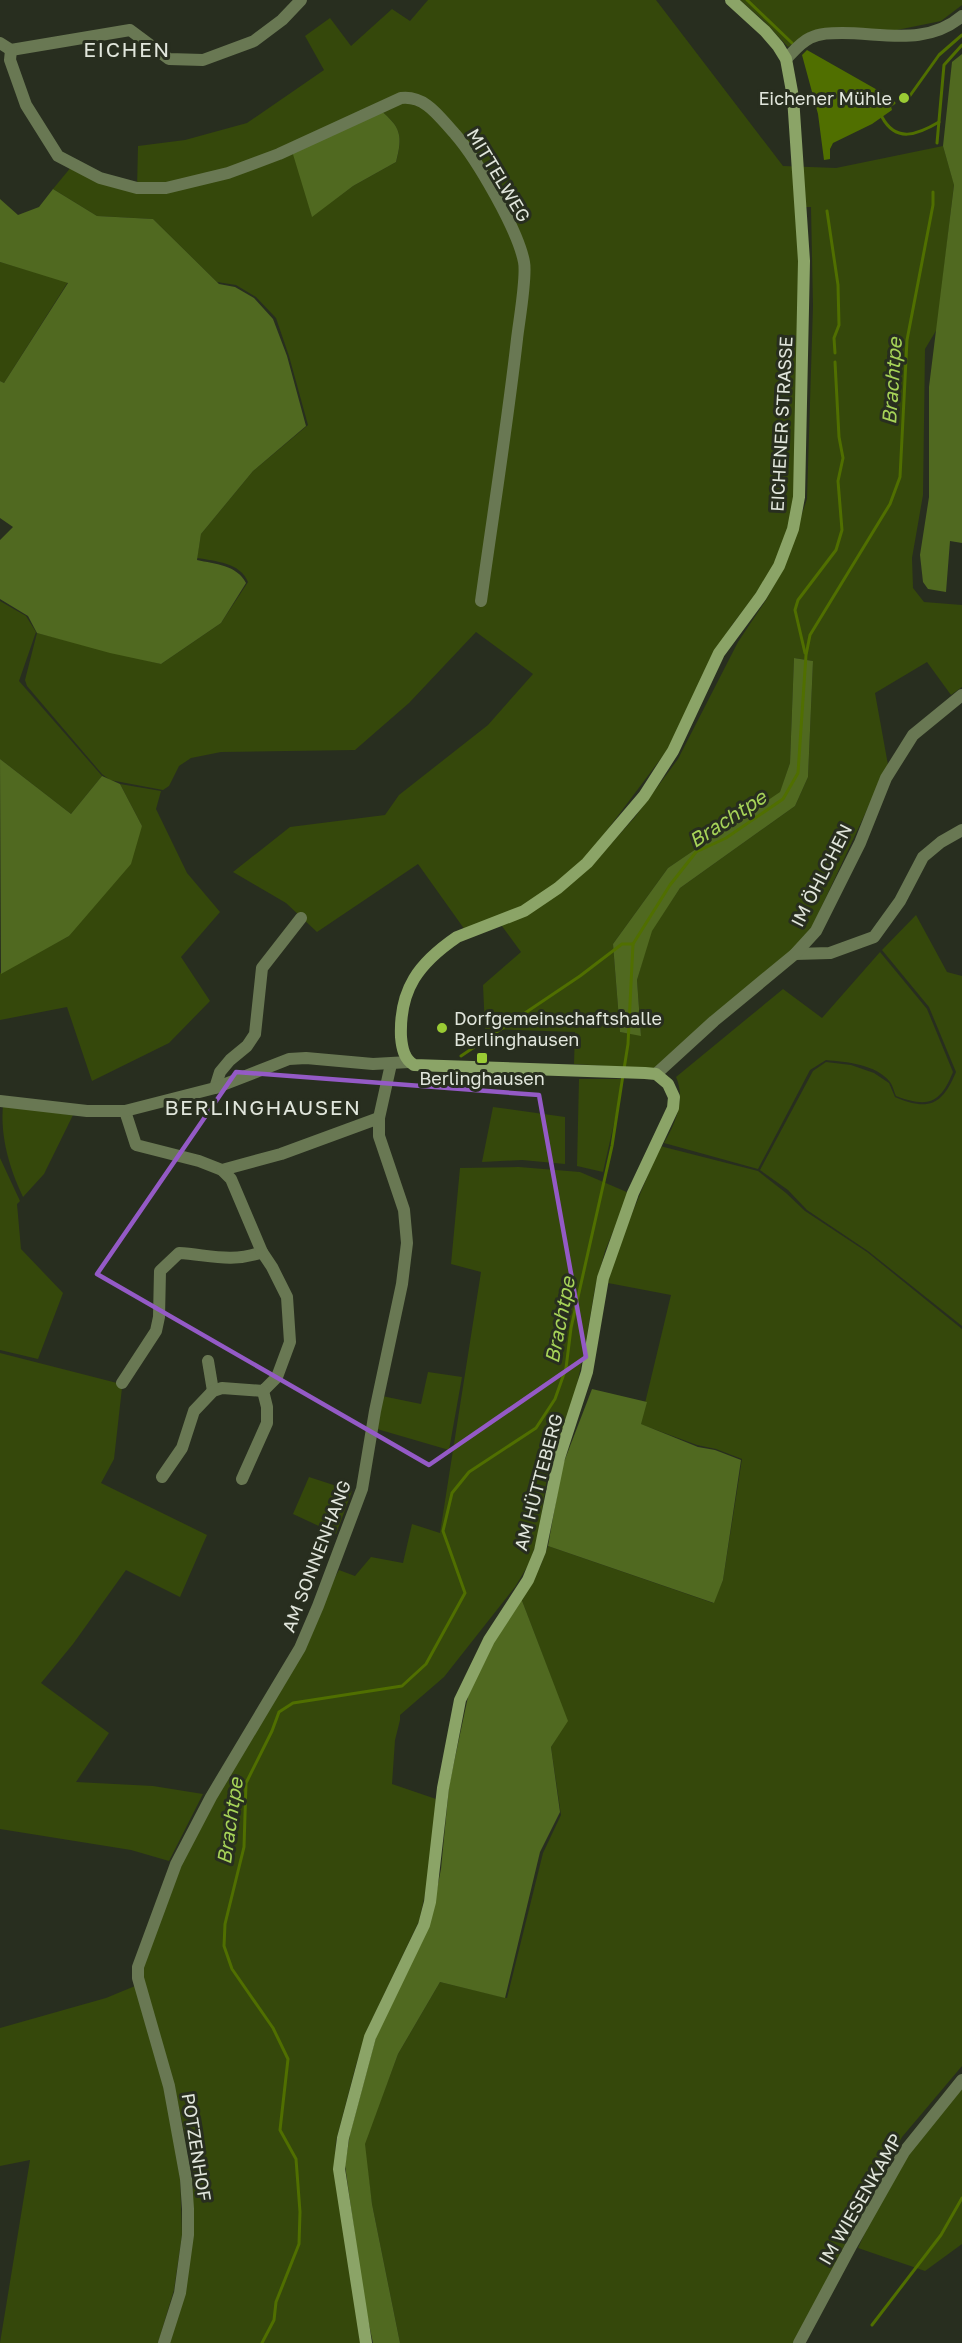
<svg xmlns="http://www.w3.org/2000/svg" width="962" height="2343" font-family="'Golos Text',sans-serif">
<style>
.green{fill:#35480b;fill-rule:evenodd}
.forest{fill:#506920}
.water{fill:#506f00}
.lines{fill:none;stroke-linecap:round;stroke-linejoin:round}
.stream{stroke:#506f00;stroke-width:3}
.minor{stroke:#697853;stroke-width:12}
.tertiary{stroke:#697853;stroke-width:12}
.secondary{stroke:#8ba467;stroke-width:12}
.marked{fill:none;stroke:#945ac6;stroke-width:4.5;stroke-linejoin:round}
.poi-dot{fill:#9acb34;stroke:#282e1f;stroke-width:2}
.labels{text-anchor:middle;dominant-baseline:central;stroke-width:6;stroke-linejoin:round;paint-order:stroke}
.poi-label{font-size:18px;fill:#e1e6dc;stroke:#282e1f;text-anchor:end}
.street-label{font-size:18px;fill:#e1e6dc;stroke:#282e1f}
.water-label{font-size:20px;font-style:italic;fill:#a6d358;stroke:#282e1f}
.quarter-label{font-size:21px;letter-spacing:1.5px;fill:#e1e6dc;stroke:#282e1f}
</style>
<rect width="100%" height="100%" fill="#282e1f"/>
<g class="green">
<path d="M428,0H656L783,166L836,168L943,146L954,184L937,329L925,349L923,495L912,558L913,588L924,602L962,605V687L951,695L927,662L875,693L888,765L812,927L791,951L654,1069L574,1064L575,1032L485,1029L483,985L521,952L499,922L530,913L565,889L593,864L635,817L678,759L738,642L766,600L783,569L807,499L813,306L811,207H801L800,426L795,495L789,529L776,567L732,625L709,662L668,749L578,869L529,907L465,930L418,864L317,932L286,903L233,872L290,827L385,815L399,795L488,725L533,674L476,632L409,703L355,750L221,752L191,758L179,766L169,786L163,790L110,780L102,774L27,686L25,680L37,633L161,664L221,623L248,582C241,563 215,561 197,558L201,534L253,471L308,425L289,356L276,318L256,297L236,285L217,282L153,219L97,216L53,189L72,166L98,179L137,189L138,146L185,140L247,123L324,70L305,36L330,18L351,46L392,9L410,21ZM380,110C401,127 403,136 396,162L353,186L312,216L293,150ZM794,658L813,661L808,777L795,806L680,888L651,931L637,980L641,1035L620,1032L613,944L668,868L780,793L790,763Z"/>
<path d="M740,0H962V5L941,21L887,32L851,29L811,31L788,47L765,22Z"/>
<path d="M0,262L68,282L4,383L0,381Z"/>
<path d="M0,601L26,616L36,632L19,681L102,776L71,814L0,759Z"/>
<path d="M120,784L161,791L156,809L187,873L220,912L181,957L210,1001L169,1043L92,1081L67,1007L0,1020V973L69,936L142,826Z"/>
<path d="M916,915L947,972L962,976V1326L868,1251L807,1210L788,1190L760,1170L813,1071L826,1062L851,1065L874,1073L889,1083L895,1097C928,1111 942,1106 956,1072L929,1007L882,950Z"/>
<path d="M880,952L927,1009L953,1072C940,1104 928,1108 896,1096C894,1092 893,1086 890,1082C876,1064 846,1062 826,1060L810,1070L758,1169L664,1143C675,1124 686,1099 676,1077L783,989L822,1018Z"/>
<path d="M579,1079H621L619,1101L603,1172L577,1166Z"/>
<path d="M3,1106L73,1115L44,1174L23,1197C10,1170 0,1137 3,1106Z"/>
<path d="M493,1107L565,1117V1164L522,1160L482,1162Z"/>
<path d="M660,1146L758,1171L786,1193L805,1211L867,1252L962,1329V2066L902,2137L868,2198L796,2343H400L372,2204L364,2144L398,2054L440,1982L507,1998L543,1853L561,1815L551,1747L567,1720L521,1598L540,1567L548,1546L713,1603L723,1580L742,1459L716,1449L697,1445L640,1424L671,1295L608,1283L616,1252Z"/>
<path d="M0,1158L20,1201L17,1204L21,1249L63,1293L38,1359L0,1350Z"/>
<path d="M519,1167L580,1172L629,1193L605,1251L595,1288L586,1341L574,1400L547,1477L538,1537L530,1562L515,1587L444,1677L400,1715V1720L395,1740L392,1784L436,1799L431,1868L419,1921L367,2030L356,2065L336,2141L334,2171L364,2343H168L192,2236L193,2171L175,2090L142,1978L143,1958L178,1864L339,1570L355,1576L371,1557L403,1563L412,1524L440,1533L481,1272L451,1264L460,1168Z"/>
<path d="M0,1353L121,1384L122,1388L114,1459L101,1483L207,1535L180,1597L126,1570L73,1644L41,1683L109,1733L76,1782L153,1786L203,1794L169,1861L131,1850L0,1829Z"/>
<path d="M428,1372L462,1377L449,1450L377,1429L382,1396L421,1404Z"/>
<path d="M309,1477L352,1491L336,1534L293,1514Z"/>
<path d="M135,1986L166,2091L180,2178L182,2235L174,2290L158,2343H0L30,2160L0,2166V2028L106,1998Z"/>
<path d="M962,2084V2244L925,2271L858,2248L877,2207L907,2154Z"/>
</g>
<g class="forest">
<path d="M962,54V543L950,541L946,592L928,589L923,582L920,555L929,497V387L954,185L943,146L952,62Z"/>
<path d="M380,110C401,127 403,136 396,162L353,186L312,217L292,151Z"/>
<path d="M53,189L97,216L153,219L219,284L235,287L254,298L273,319L287,356L306,426L253,471L201,534L197,560C215,564 237,565 246,583L221,623L161,664L110,653L37,633L28,616L0,599V540L13,527L0,518V381L4,383L68,283L0,262V199L18,215L39,207Z"/>
<path d="M794,658L813,661L808,777L795,806L680,888L652,931L637,980L641,1036L620,1032L613,944L668,868L780,792L790,763Z"/>
<path d="M0,759L71,814L102,776L120,784L142,826L131,864L69,936L1,974Z"/>
<path d="M592,1389L647,1402L641,1424L698,1447L715,1450L741,1460L723,1580L714,1603L548,1546L562,1467Z"/>
<path d="M521,1598L568,1721L551,1747L560,1812L540,1852L505,1998L440,1982L398,2054L365,2144L372,2204L400,2343H373L364,2301L345,2165L350,2134L377,2033L435,1899L441,1869L449,1786L469,1692L494,1634Z"/>
</g>
<path class="water" d="M807,50L888,96L892,110L872,124L833,143L830,149V159L824,160L818,114L802,55Z"/>
<g class="lines">
<g class="stream">
<path d="M747,0L792,43"/>
<path d="M909,97L939,55L962,35"/>
<path d="M891,105L894,103"/>
<path d="M882,117C896,143 917,135 939,122"/>
<path d="M937,143L944,65L962,45"/>
<path d="M827,211L838,285L839,325L834,338L835,353"/>
<path d="M805,653L795,610L798,600L836,550L842,530L838,481L843,458L839,437L835,362"/>
<path d="M461,1056L580,976L622,944H633"/>
<path d="M624,1069L628,1044L633,944L670,885L696,852L726,838L783,799L798,773L806,655L810,635L890,504L900,477L907,340L933,205V192"/>
<path d="M872,2325L941,2235L962,2198"/>
<path d="M262,2343L274,2320L276,2302L299,2244L300,2212L296,2159L280,2130L288,2059L273,2028L232,1969L224,1946L225,1924L244,1847L246,1783L272,1731L279,1712L293,1703L402,1686L426,1664L465,1593L443,1531L452,1493L469,1472L536,1428L555,1399L566,1368L571,1328L612,1146L623,1075"/>
</g>
<g class="minor">
<path d="M0,43L11,50L130,30L169,59L203,60L254,41L282,20L301,0"/>
<path d="M11,50L10,60L26,105L58,156L100,178L137,188H166L228,173L279,154L401,98C426,95 440,118 455,134C477,159 518,230 524,262C527,277 519,321 517,339C507,427 493,514 481,601"/>
<path d="M786,59C793,52 801,42 810,38C820,33 831,33 842,33C884,33 927,46 962,16"/>
<path d="M795,954L830,953L874,937L900,901L923,857L941,842L962,830"/>
<path d="M215,1088L220,1072L230,1060L247,1046L255,1034L262,968L301,918"/>
<path d="M125,1111L136,1145L199,1161L222,1170L281,1154L379,1118"/>
<path d="M208,1361L213,1391"/>
<path d="M122,1383L156,1331L159,1317L160,1271L179,1253C210,1255 231,1263 262,1252"/>
<path d="M162,1477L182,1448L194,1411L213,1391L222,1388L263,1391L277,1377L290,1342L287,1297L272,1267L262,1252L231,1179L222,1170"/>
<path d="M242,1479L267,1423V1407L263,1391"/>
<path d="M164,2343L180,2293L188,2235V2209L186,2179L169,2086L138,1978V1967L176,1864L211,1797L300,1648L318,1606L362,1489L375,1411L402,1284L407,1243L404,1210L379,1136V1118L391,1064"/>
<path d="M799,2343L851,2246L904,2152L962,2080"/>
</g>
<g class="tertiary">
<path d="M656,1074L714,1021L795,954L816,931L860,843L886,778L913,735L962,695"/>
<path d="M0,1101L87,1111H125L215,1088L289,1059L306,1058L373,1064L409,1062"/>
</g>
<path class="secondary" d="M366,2343L339,2169L343,2138L370,2037L424,1925L430,1902L443,1788L460,1700L489,1640L528,1580L540,1551L559,1458L587,1372L603,1278L633,1193L673,1108L674,1097L668,1084L656,1074L645,1073L414,1065C404,1059 402,1048 401,1037C399,989 419,963 457,937L524,911L558,888L587,863L644,796L673,751L719,653L761,596L779,566L793,529L799,497L804,261L793,97L786,59L778,46L765,31L731,0"/>
</g>
<path class="marked" d="M236,1072L539,1095L586,1357L429,1465L97,1274Z"/>
<g class="poi-dot">
<circle cx="904" cy="98" r="6"/>
<circle cx="442" cy="1028" r="6"/>
<rect x="476" y="1052" width="12" height="12" rx="3"/>
</g>
<g class="labels">
<g class="poi-label">
<text x="892" y="98">Eichener Mühle</text>
<text x="454" y="1018" text-anchor="start">Dorfgemeinschaftshalle<tspan x="454" dy="21">Berlinghausen</tspan></text>
<text x="482" y="1078" text-anchor="middle">Berlinghausen</text>
</g>
<g class="street-label">
<text transform="translate(499 175) rotate(59)">MITTELWEG</text>
<text transform="translate(781 424) rotate(-87)">EICHENER STRASSE</text>
<text transform="translate(821 875) rotate(-63)">IM ÖHLCHEN</text>
<text transform="translate(538 1482) rotate(-75)">AM HÜTTEBERG</text>
<text transform="translate(316 1556) rotate(-69)">AM SONNENHANG</text>
<text transform="translate(197 2147) rotate(81)">POTZENHOF</text>
<text transform="translate(860 2199) rotate(-60)">IM WIESENKAMP</text>
</g>
<g class="water-label">
<text transform="translate(891 381) rotate(-86)">Brachtpe</text>
<text transform="translate(727 818) rotate(-33)">Brachtpe</text>
<text transform="translate(559 1320) rotate(-79)">Brachtpe</text>
<text transform="translate(229 1821) rotate(-82)">Brachtpe</text>
</g>
<g class="quarter-label">
<text x="127" y="49">EICHEN</text>
<text x="263" y="1107">BERLINGHAUSEN</text>
</g>
</g>
</svg>
